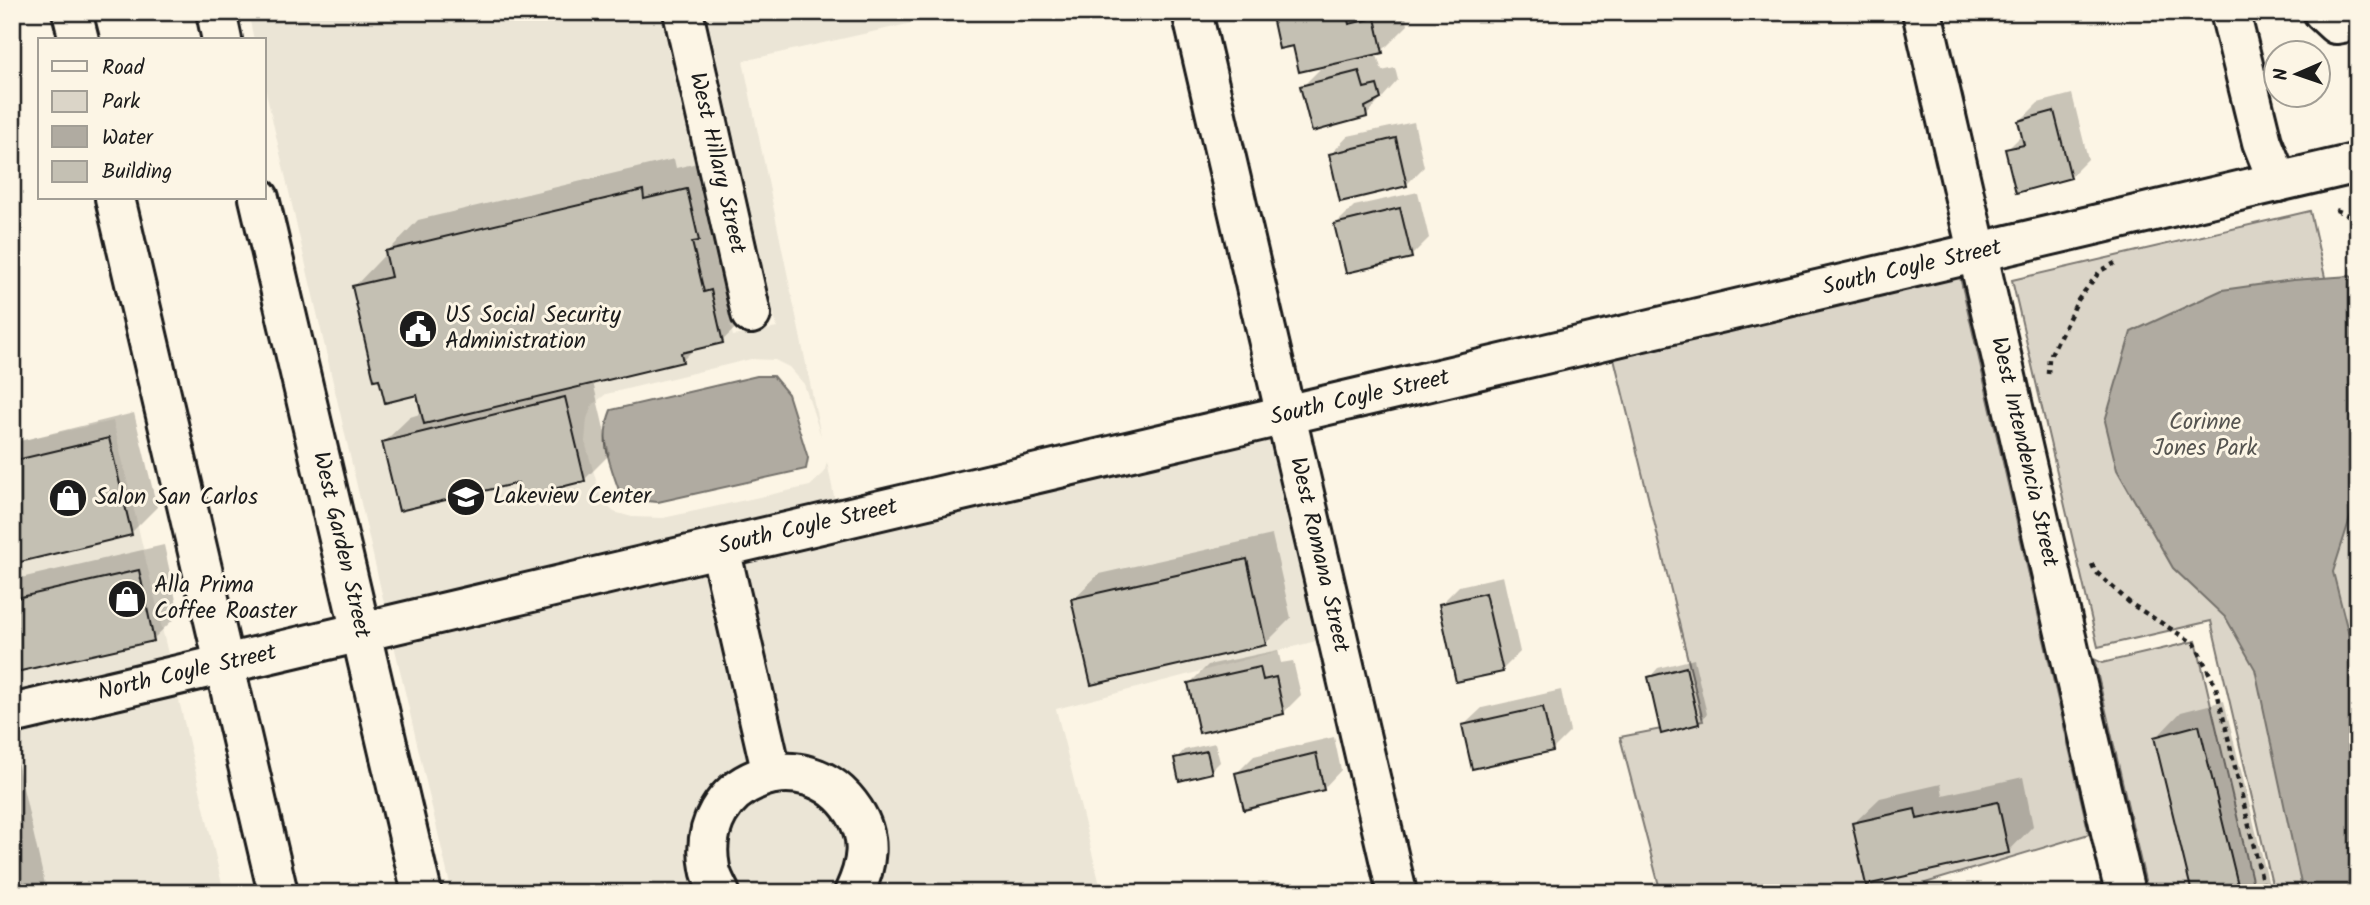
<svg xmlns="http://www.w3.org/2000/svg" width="2370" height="905" font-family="Kalam,sans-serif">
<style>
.built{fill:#ebe5d6}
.green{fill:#dbd5c8;stroke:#7c7872;stroke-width:2}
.water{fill:#b0aba1;stroke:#75726c;stroke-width:2}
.shadow{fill:#0003}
.building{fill:#c4c0b3;stroke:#1c1c1c;stroke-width:2}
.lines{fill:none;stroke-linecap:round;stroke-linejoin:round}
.minor-casing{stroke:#1c1c1c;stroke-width:44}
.major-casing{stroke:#1c1c1c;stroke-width:44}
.path{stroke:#1c1c1c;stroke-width:4.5;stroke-dasharray:5 5;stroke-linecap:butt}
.minor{stroke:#fcf5e5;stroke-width:38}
.major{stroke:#fcf5e5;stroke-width:38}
.labels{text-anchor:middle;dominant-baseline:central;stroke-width:6;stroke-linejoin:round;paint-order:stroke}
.street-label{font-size:23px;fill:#1c1c1c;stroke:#fcf5e5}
.poi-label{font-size:23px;fill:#1c1c1c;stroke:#fcf5e5;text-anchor:start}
.park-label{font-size:23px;fill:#555450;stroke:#fcf5e5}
</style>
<rect width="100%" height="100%" fill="#fcf5e5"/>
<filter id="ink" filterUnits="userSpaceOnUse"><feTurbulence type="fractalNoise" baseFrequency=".0143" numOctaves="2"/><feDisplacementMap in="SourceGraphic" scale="14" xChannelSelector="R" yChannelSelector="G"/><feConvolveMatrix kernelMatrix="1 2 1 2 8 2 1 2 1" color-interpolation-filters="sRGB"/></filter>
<g filter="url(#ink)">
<g class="built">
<path d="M248,12H660L733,336L777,328L706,12H961L743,61L821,436L804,384L789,367L775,360L751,359L606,394L592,405L587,419L585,442L602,501L614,512L632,517L663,518L810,486L824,473L827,462L835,501L385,607L264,84V40H254Z"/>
<path d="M113,421L169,658L12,694V442Z"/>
<path d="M1269,439L1316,641L1056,709L1102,893H452L394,645Z"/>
<path d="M178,696L224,893H12V734Z"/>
</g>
<g class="green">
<path d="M2310,211L2350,388L2358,386V893H2274L2211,621L2098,647L2012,280Z"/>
<path d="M1960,277L2089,834L1892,893H1661L1620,737L1703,721L1614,358Z"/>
<path d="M2196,641L2255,893H2148L2094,659L2102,663Z"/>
</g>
<g class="water">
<path d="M2350,276L2358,281V493L2333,572L2358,671V893H2303L2255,669L2226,618L2173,568L2117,470L2105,421L2131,332L2222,290L2293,280Z"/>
<path d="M757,376H773L788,394L808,458L806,469L658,502L634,500L621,496C611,466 598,442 611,410Z"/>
</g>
<g class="shadow">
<path d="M1273,12H1405L1408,25L1382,51L1376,52L1382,71L1395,68L1398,80L1366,116L1302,87L1320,69L1329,66L1328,63L1295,44Z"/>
<path d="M2072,94L2088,159L2070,177L2007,150L2023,134L2020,121L2038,103Z"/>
<path d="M1414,122L1424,167L1406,185L1331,154L1348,136Z"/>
<path d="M719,158L754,310L722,341L695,348L682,361L593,382L610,454L584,480L519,481L384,442L410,417L423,413L419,393L354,287L418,220L674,159L676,168Z"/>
<path d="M1418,192L1429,238L1411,256L1336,224L1354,206Z"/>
<path d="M134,413L157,507L131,533L12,562V443Z"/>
<path d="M1272,535L1291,618L1265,644L1073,599L1099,574Z"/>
<path d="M164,545L179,614L153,639L12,671V580Z"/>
<path d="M1503,576L1520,652L1502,670L1441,604L1459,586Z"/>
<path d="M1278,650L1281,663L1293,661L1301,695L1283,713L1190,683L1208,665Z"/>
<path d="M1694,659L1707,714L1699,723L1650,677L1658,668Z"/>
<path d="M1561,690L1570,732L1552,750L1464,725L1482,708Z"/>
<path d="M2224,701L2271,893H2194L2156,738L2181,712Z"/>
<path d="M1334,737L1341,770L1324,788L1236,774L1254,756Z"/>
<path d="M1215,743L1220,762L1211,771L1176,759L1184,750Z"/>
<path d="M14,748L47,893H12V749Z"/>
<path d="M2023,777L2033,826L2008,852L1854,823L1880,798L1941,784L1943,795Z"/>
</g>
<g class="building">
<path d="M1271,12H1346L1349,24L1375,18L1383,53L1299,72L1293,46L1279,49Z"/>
<path d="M1359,71L1364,88L1377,85L1381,99L1365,107L1367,117L1312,132L1300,86Z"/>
<path d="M2054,111L2071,178L2016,193L2005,149L2024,145L2018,121Z"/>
<path d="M1396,138L1407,186L1340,202L1329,154Z"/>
<path d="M687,189L699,241L692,242L704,292L711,290L723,343L681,353L683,362L424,424L417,395L385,403L379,379L374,380L352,286L391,277L385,251L643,190L644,199Z"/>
<path d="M1400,208L1412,258L1346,273L1334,224Z"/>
<path d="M565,397L585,481L522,497L518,483L399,511L382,442Z"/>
<path d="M109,438L132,535L12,564V461Z"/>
<path d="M1247,559L1266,645L1091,685L1071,599Z"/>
<path d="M139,570L154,641L12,673V599Z"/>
<path d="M1485,593L1503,672L1456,682L1439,604Z"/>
<path d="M1260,667L1263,680L1276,677L1284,714L1199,733L1188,683Z"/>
<path d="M1686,667L1699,724L1661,734L1648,677Z"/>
<path d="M1543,707L1553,751L1472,769L1462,725Z"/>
<path d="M2199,725L2240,893H2192L2154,737Z"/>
<path d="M1207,751L1212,773L1179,781L1174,758Z"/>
<path d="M1316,753L1324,790L1244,810L1235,773Z"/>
<path d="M1998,802L2009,853L1866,885L1852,823L1915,809L1917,819Z"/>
</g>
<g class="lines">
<g class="minor-casing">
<g id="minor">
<path d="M683,12L751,314"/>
<path d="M1192,12L1397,893"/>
<path d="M1922,12L2125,893"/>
<path d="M2230,12L2262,142L2278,182"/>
<path d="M2323,12L2336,24L2358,20"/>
<path d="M720,548L772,774"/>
<path d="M12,714L2358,163"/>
<path d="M720,893C716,885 711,876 710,868C693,781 805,736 854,811C872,838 867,865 854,893"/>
</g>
</g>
<g class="major-casing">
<g id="major">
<path d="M72,12L79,40"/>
<path d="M216,12L222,40"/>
<path d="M115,198L278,893"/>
<path d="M259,198L422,893"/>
</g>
</g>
<g class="path">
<path d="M2336,210L2358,219"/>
<path d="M2048,374L2049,358L2078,300L2100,271L2115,263"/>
<path d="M2092,564L2095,571L2131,604L2195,644L2216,687L2265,893"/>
</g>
<use href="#minor" class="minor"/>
<use href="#major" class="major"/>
</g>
</g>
<defs>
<g id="civic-disc" transform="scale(2.0125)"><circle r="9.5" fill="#1c1c1c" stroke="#fcf5e5"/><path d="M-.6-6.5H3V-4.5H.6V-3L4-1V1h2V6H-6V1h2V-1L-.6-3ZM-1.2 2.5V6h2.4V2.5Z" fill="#fff"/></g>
<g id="school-disc" transform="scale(2.0125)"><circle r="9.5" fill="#1c1c1c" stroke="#fcf5e5"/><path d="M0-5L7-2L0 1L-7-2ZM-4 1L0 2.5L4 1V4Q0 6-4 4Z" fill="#fff"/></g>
<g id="shop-disc" transform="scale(2.0125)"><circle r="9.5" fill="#1c1c1c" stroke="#fcf5e5"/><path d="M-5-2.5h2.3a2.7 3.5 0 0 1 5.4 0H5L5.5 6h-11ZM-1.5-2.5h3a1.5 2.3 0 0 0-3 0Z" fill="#fff"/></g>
</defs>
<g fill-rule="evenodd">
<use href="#civic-disc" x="418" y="329"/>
<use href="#school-disc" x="466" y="497"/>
<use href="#shop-disc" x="68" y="498"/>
<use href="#shop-disc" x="127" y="599"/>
</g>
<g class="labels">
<g class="street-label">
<text transform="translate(717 163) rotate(77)">West Hillary Street</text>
<text transform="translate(1912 268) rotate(-13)">South Coyle Street</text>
<text transform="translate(1360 398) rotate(-13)">South Coyle Street</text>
<text transform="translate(2024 452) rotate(77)">West Intendencia Street</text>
<text transform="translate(808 527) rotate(-13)">South Coyle Street</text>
<text transform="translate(341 545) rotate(77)">West Garden Street</text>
<text transform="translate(1319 555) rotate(77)">West Romana Street</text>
<text transform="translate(187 673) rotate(-13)">North Coyle Street</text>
</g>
<g class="poi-label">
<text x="445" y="316">US Social Security<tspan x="445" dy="26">Administration</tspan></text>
<text x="493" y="497">Lakeview Center</text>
<text x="95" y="498">Salon San Carlos</text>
<text x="154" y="586">Alla Prima<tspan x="154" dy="26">Coffee Roaster</tspan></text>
</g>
<g class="park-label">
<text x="2205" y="423">Corinne<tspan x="2205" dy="26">Jones Park</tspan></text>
</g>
</g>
<rect width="2370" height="905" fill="none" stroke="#fcf5e5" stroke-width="42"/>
<rect x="21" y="21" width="2328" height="863" fill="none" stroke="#1c1c1c" stroke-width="2.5" filter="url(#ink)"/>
<rect x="38" y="38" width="228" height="161" fill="#fcf5e5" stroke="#a29e95" stroke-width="2"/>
<rect x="52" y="61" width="35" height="10" fill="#fcf5e5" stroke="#a29e95" stroke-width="2"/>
<text x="102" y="74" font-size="21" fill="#1c1c1c">Road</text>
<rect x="52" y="91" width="35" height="21" fill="#dbd5c8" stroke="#a29e95" stroke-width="2"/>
<text x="102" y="108" font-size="21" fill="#1c1c1c">Park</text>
<rect x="52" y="126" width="35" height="21" fill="#b0aba1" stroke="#a29e95" stroke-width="2"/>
<text x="102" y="144" font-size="21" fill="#1c1c1c">Water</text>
<rect x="52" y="161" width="35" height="21" fill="#c4c0b3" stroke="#a29e95" stroke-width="2"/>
<text x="102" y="178" font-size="21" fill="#1c1c1c">Building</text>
<g transform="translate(2297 74) rotate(268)"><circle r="33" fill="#fcf5e5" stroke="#a29e95" stroke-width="2"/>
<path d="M0-5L12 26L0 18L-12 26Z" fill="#1c1c1c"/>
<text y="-10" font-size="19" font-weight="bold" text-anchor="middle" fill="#1c1c1c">N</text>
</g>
</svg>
